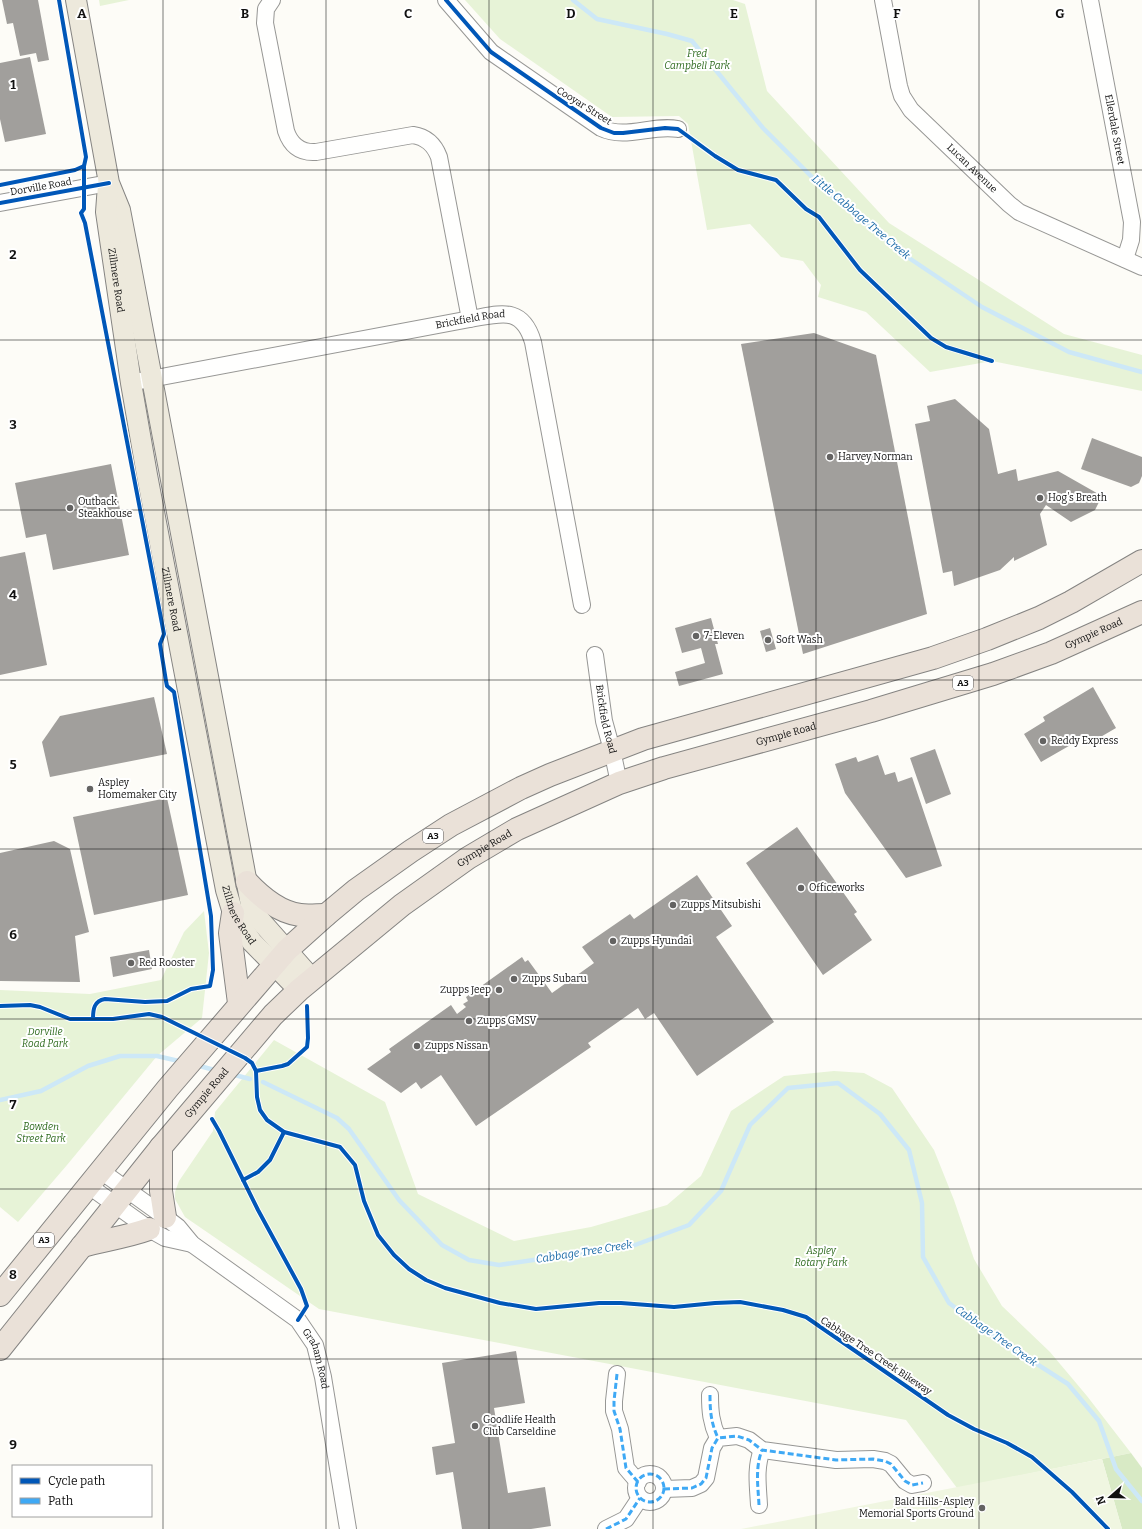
<svg xmlns="http://www.w3.org/2000/svg" width="1142" height="1529" font-family="Bitter,serif">
<style>
.green{fill:#e7f3d7}
.forest{fill:#d8eac5}
.pitch{fill:#f0f6e1}
.lines{fill:none;stroke-linecap:round;stroke-linejoin:round}
.stream{stroke:#cde8f7;stroke-width:4.5}
.building{fill:#a19f9c}
.minor-casing{stroke:#979795;stroke-width:18}
.major-casing{stroke:#858482;stroke-width:22}
.highway-casing{stroke:#858482;stroke-width:24}
.minor{stroke:#fffffe;stroke-width:16}
.major{stroke:#ede9dc;stroke-width:20}
.highway{stroke:#eae1d8;stroke-width:22}
.quiet{stroke:#3fa9f5;stroke-width:3;stroke-dasharray:6 3;stroke-linecap:butt}
.cycleway-casing{stroke:#fff;stroke-width:6}
.cycleway{stroke:#0057b8;stroke-width:4}
.grid{fill:none;stroke:#111;stroke-width:1;stroke-opacity:0.55}
.poi-dot{fill:#646362;stroke:#fff;stroke-width:1.5}
.labels{text-anchor:middle;dominant-baseline:central;stroke-width:4;stroke-linejoin:round;paint-order:stroke}
.shield{fill:#fff;stroke:#585858;stroke-width:1}
.shield-label{font-size:9px;font-weight:bold;fill:#111}
.park-label{font-size:10px;font-style:italic;fill:#2f6b1f;stroke:#fff}
.street-label{font-size:10px;fill:#111;stroke:#fff}
.poi-label{font-size:10px;fill:#111;stroke:#fff;text-anchor:start}
.water-label{font-size:11px;font-style:italic;fill:#1768a6;stroke:#fff}
.grid-label{font-size:13px;text-anchor:middle;font-weight:bold;fill:#111;stroke:#fff;stroke-width:4;stroke-linejoin:round;paint-order:stroke}
</style>
<rect width="100%" height="100%" fill="#fdfcf7"/>
<g class="green">
<path d="M99,0H129L100,6Z"/>
<path d="M465,0H733L745,4L767,91L889,223L1064,334L1142,355V391L992,361L930,372L866,312L818,297L821,285L803,261L781,257L750,224L707,230L688,124L679,116L612,117L500,39Z"/>
<path d="M204,911L209,953L202,1018L157,1056L67,1165L18,1222L0,1207V990L90,994L161,980L184,932Z"/>
<path d="M274,1040L385,1102L418,1194L514,1241L591,1227L667,1205L701,1176L731,1111L784,1076L834,1071L864,1073L892,1088L934,1150L954,1200L974,1259L1002,1306L1050,1352L1087,1396L1131,1453L957,1488L906,1420L319,1309L185,1217L175,1199V1192L179,1181L213,1131L215,1112Z"/>
</g>
<path class="forest" d="M1131,1453L1142,1468V1529H1122L1102,1459Z"/>
<path class="pitch" d="M1102,1459L1122,1529H741Z"/>
<g class="lines">
<g class="stream">
<path d="M573,0L597,19L667,34L692,41L763,128L824,189L906,256L982,307L1069,352L1142,372"/>
<path d="M196,1065L218,1071"/>
<path d="M231,1074L250,1079"/>
<path d="M263,1082L337,1118L349,1129L399,1200L442,1245L469,1260L499,1265L635,1245L689,1225L721,1191L750,1125L788,1088L838,1083L880,1114L909,1150L922,1203L923,1257L949,1303L1001,1341L1068,1384L1099,1421L1116,1469L1142,1501"/>
<path d="M0,1100L41,1091L88,1066L120,1056H157L183,1062"/>
</g>
</g>
<g class="building">
<path d="M2,0H38L49,60L38,62L36,53L20,56L13,23L7,24Z"/>
<path d="M30,57L46,134L5,142L0,119V63Z"/>
<path d="M814,333L876,355L927,614L803,654L741,344Z"/>
<path d="M955,399L989,429L998,474L1016,469L1018,481L1058,471L1102,496L1095,510L1071,522L1046,505L1040,514L1047,545L1014,561V557L1000,570L954,586L952,571L943,573L915,424L930,421L927,406Z"/>
<path d="M1092,438L1142,457V476L1139,483L1131,487L1081,469Z"/>
<path d="M111,464L129,555L53,570L46,534L26,538L15,483Z"/>
<path d="M25,552L47,665L0,675V557Z"/>
<path d="M711,618L718,644H715L723,674L679,686L675,672L705,663L701,648L682,653L675,628Z"/>
<path d="M770,628L776,649L766,652L760,631Z"/>
<path d="M1093,687L1116,728L1085,746L1081,739L1041,762L1024,734L1045,721L1043,717Z"/>
<path d="M154,697L167,754L50,777L42,742L60,716Z"/>
<path d="M935,749L951,794L926,804L910,758Z"/>
<path d="M878,755L885,775L895,772L898,782L912,777L942,866L906,878L845,793L835,764L856,757L858,762Z"/>
<path d="M167,798L188,895L94,915L73,817Z"/>
<path d="M797,827L857,912L854,914L872,940L823,975L746,863Z"/>
<path d="M54,841L70,849L89,932L75,936L80,982L0,981V853Z"/>
<path d="M697,875L732,926L716,937L774,1022L697,1076L654,1013L645,1019L638,1008L588,1043L591,1047L476,1126L441,1075L421,1089L416,1082L401,1093L367,1069L391,1052L389,1049L451,1005L457,1014L466,1007L463,1004L468,1001L466,997L522,957L525,962L528,960L552,993L594,963L582,947L630,914L634,919Z"/>
<path d="M149,950L152,969L113,977L110,957Z"/>
<path d="M516,1351L525,1403L494,1408L508,1493L545,1487L551,1526L531,1529H462L453,1472L436,1475L432,1447L455,1443L442,1363Z"/>
</g>
<g class="lines">
<g class="minor-casing">
<g id="minor">
<path d="M272,0L266,9L265,23L286,131C291,146 301,153 316,152L413,135C426,137 434,144 439,157L470,319"/>
<path d="M446,0L491,52L601,128C626,140 652,124 678,129"/>
<path id="s1" d="M883,0L899,86L902,96L911,110L1009,204L1019,212L1142,267"/>
<path id="s2" d="M1090,0L1132,222L1131,240L1125,259"/>
<path d="M0,203L109,183"/>
<path id="s3" d="M140,381L470,319C500,314 522,305 533,342L582,605"/>
<path id="s4" d="M595,655L604,721L612,750L619,783"/>
<path id="s5" d="M101,1171L165,1217L178,1227L192,1244L298,1320L315,1345L323,1377L348,1529"/>
<path d="M89,1186L149,1229L165,1238L192,1244"/>
<path d="M617,1374L614,1401V1411L620,1429L626,1468L638,1482"/>
<path d="M710,1395C710,1411 711,1423 718,1438"/>
<circle cx="650" cy="1488" r="14"/>
<path d="M664,1489L692,1488L701,1484L706,1478L712,1448L718,1438L737,1436L749,1440L762,1450L836,1460L873,1459L885,1461L891,1464L905,1481L912,1485L923,1483"/>
<path d="M759,1505C758,1486 755,1468 762,1450"/>
<path d="M606,1529L626,1519L640,1498"/>
</g>
</g>
<g class="major-casing">
<g id="major">
<path d="M76,0L109,183L120,210L130,262L251,905L258,918L312,979"/>
<path id="s6" d="M108,185L106,212L131,383L147,475L226,890L233,913L241,926L252,942L299,990"/>
</g>
</g>
<g class="highway-casing">
<g id="highway">
<path d="M247,882C261,897 278,912 300,915C308,916 317,915 326,915"/>
<path d="M233,913L230,933L239,1003"/>
<path d="M161,1147V1191L165,1217"/>
<path d="M82,1246C104,1240 127,1237 149,1229"/>
<path d="M0,1295L168,1088L287,950L326,915L356,890L411,851L451,825L521,788L550,775L643,739L933,658L987,639L1039,618L1071,602L1142,561"/>
<path id="s7" d="M0,1349L161,1147L273,1015L299,990L402,905L468,858L517,829L619,783L664,768L871,711L993,674L1051,653L1142,612"/>
</g>
</g>
<use href="#minor" class="minor"/>
<use href="#major" class="major"/>
<use href="#highway" class="highway"/>
<g class="quiet">
<path d="M617,1374L614,1401V1411L620,1429L626,1468L638,1482"/>
<path d="M710,1395C710,1411 711,1423 718,1438"/>
<circle cx="650" cy="1488" r="14"/>
<path d="M664,1489L692,1488L701,1484L706,1478L712,1448L718,1438L737,1436L749,1440L762,1450L836,1460L873,1459L885,1461L891,1464L905,1481L912,1485L923,1483"/>
<path d="M759,1505C758,1486 755,1468 762,1450"/>
<path d="M606,1529L626,1519L640,1498"/>
</g>
<g class="cycleway-casing">
<g id="cycleway">
<path d="M59,0L86,157L84,166V209L81,213L85,223L164,634L160,644L166,681L167,686L174,692L211,916L213,970L210,986L191,989L167,1001L145,1002L105,999C94,1001 93,1009 93,1019"/>
<path d="M446,0L491,52L601,128L614,133H623L665,128L678,129L715,156L738,170L776,180L806,209L819,217L860,270L931,338L946,347L992,361"/>
<path d="M0,185L75,170L84,166"/>
<path d="M0,203L109,183"/>
<path d="M0,1006L30,1005L40,1007L70,1019H113L149,1014L162,1017L245,1058L252,1063L256,1071L257,1097L260,1110L267,1120L284,1132L340,1147L355,1165L364,1201L378,1235L394,1255L409,1269L426,1280L445,1288L500,1303L536,1309L599,1303H621L674,1307L715,1303L740,1302L783,1310L806,1317L948,1415L974,1429L1007,1443L1032,1457L1072,1492L1108,1529"/>
<path d="M256,1071L282,1066L288,1064L307,1047L308,1038L307,1006"/>
<path d="M212,1119L219,1131L258,1210L301,1289L307,1306L298,1320"/>
<path d="M243,1180L258,1172L270,1160L284,1132"/>
</g>
</g>
<use href="#cycleway" class="cycleway"/>
</g>
<path class="grid" d="M163,0V1529M326,0V1529M489,0V1529M653,0V1529M816,0V1529M979,0V1529M0,170H1142M0,340H1142M0,510H1142M0,680H1142M0,849H1142M0,1019H1142M0,1189H1142M0,1359H1142"/>
<g class="poi-dot">
<circle cx="830" cy="457" r="4"/>
<circle cx="1040" cy="498" r="4"/>
<circle cx="70" cy="508" r="4"/>
<circle cx="696" cy="636" r="4"/>
<circle cx="768" cy="640" r="4"/>
<circle cx="1043" cy="741" r="4"/>
<circle cx="90" cy="789" r="4"/>
<circle cx="801" cy="888" r="4"/>
<circle cx="673" cy="905" r="4"/>
<circle cx="613" cy="941" r="4"/>
<circle cx="131" cy="963" r="4"/>
<circle cx="514" cy="979" r="4"/>
<circle cx="499" cy="990" r="4"/>
<circle cx="469" cy="1021" r="4"/>
<circle cx="417" cy="1046" r="4"/>
<circle cx="475" cy="1426" r="4"/>
<circle cx="982" cy="1508" r="4"/>
</g>
<g class="labels">
<g class="shield">
<rect x="953" y="676" width="20" height="14" rx="3"/>
<rect x="423" y="829" width="20" height="14" rx="3"/>
<rect x="34" y="1233" width="20" height="14" rx="3"/>
</g>
<g class="shield-label">
<text x="963" y="683">A3</text>
<text x="433" y="836">A3</text>
<text x="44" y="1240">A3</text>
</g>
<g class="park-label">
<text x="697" y="54">Fred<tspan x="697" dy="12">Campbell Park</tspan></text>
<text x="45" y="1032">Dorville<tspan x="45" dy="12">Road Park</tspan></text>
<text x="41" y="1127">Bowden<tspan x="41" dy="12">Street Park</tspan></text>
<text x="821" y="1251">Aspley<tspan x="821" dy="12">Rotary Park</tspan></text>
</g>
<g class="street-label">
<text transform="translate(584 106) rotate(32)">Cooyar Street</text>
<text stroke="none"><textPath href="#s2" startOffset="132">Ellerdale Street</textPath></text>
<text stroke="none"><textPath href="#s1" startOffset="199">Lucan Avenue</textPath></text>
<text transform="translate(41 187) rotate(-10)">Dorville Road</text>
<text stroke="none"><textPath href="#s6" startOffset="96">Zillmere Road</textPath></text>
<text stroke="none"><textPath href="#s3" startOffset="336">Brickfield Road</textPath></text>
<text stroke="none"><textPath href="#s6" startOffset="420">Zillmere Road</textPath></text>
<text stroke="none"><textPath href="#s7" startOffset="1349">Gympie Road</textPath></text>
<text stroke="none"><textPath href="#s4" startOffset="65">Brickfield Road</textPath></text>
<text stroke="none"><textPath href="#s7" startOffset="1025">Gympie Road</textPath></text>
<text stroke="none"><textPath href="#s7" startOffset="701">Gympie Road</textPath></text>
<text stroke="none"><textPath href="#s6" startOffset="744">Zillmere Road</textPath></text>
<text stroke="none"><textPath href="#s7" startOffset="329">Gympie Road</textPath></text>
<text transform="translate(876 1356) rotate(34)">Cabbage Tree Creek Bikeway</text>
<text stroke="none"><textPath href="#s5" startOffset="291">Graham Road</textPath></text>
</g>
<g class="poi-label">
<text x="838" y="457">Harvey Norman</text>
<text x="1048" y="498">Hog's Breath</text>
<text x="78" y="502">Outback<tspan x="78" dy="12">Steakhouse</tspan></text>
<text x="704" y="636">7-Eleven</text>
<text x="776" y="640">Soft Wash</text>
<text x="1051" y="741">Reddy Express</text>
<text x="98" y="783">Aspley<tspan x="98" dy="12">Homemaker City</tspan></text>
<text x="809" y="888">Officeworks</text>
<text x="681" y="905">Zupps Mitsubishi</text>
<text x="621" y="941">Zupps Hyundai</text>
<text x="139" y="963">Red Rooster</text>
<text x="522" y="979">Zupps Subaru</text>
<text x="491" y="990" text-anchor="end">Zupps Jeep</text>
<text x="477" y="1021">Zupps GMSV</text>
<text x="425" y="1046">Zupps Nissan</text>
<text x="483" y="1420">Goodlife Health<tspan x="483" dy="12">Club Carseldine</tspan></text>
<text x="974" y="1502" text-anchor="end">Bald Hills-Aspley<tspan x="974" dy="12">Memorial Sports Ground</tspan></text>
</g>
<g class="water-label">
<text transform="translate(861 217) rotate(40)">Little Cabbage Tree Creek</text>
<text transform="translate(584 1252) rotate(-9)">Cabbage Tree Creek</text>
<text transform="translate(996 1336) rotate(35)">Cabbage Tree Creek</text>
</g>
</g>
<g class="grid-label">
<text x="82" y="18">A</text>
<text x="245" y="18">B</text>
<text x="408" y="18">C</text>
<text x="571" y="18">D</text>
<text x="734" y="18">E</text>
<text x="897" y="18">F</text>
<text x="1060" y="18">G</text>
<text x="13" y="89">1</text>
<text x="13" y="259">2</text>
<text x="13" y="429">3</text>
<text x="13" y="599">4</text>
<text x="13" y="769">5</text>
<text x="13" y="939">6</text>
<text x="13" y="1109">7</text>
<text x="13" y="1279">8</text>
<text x="13" y="1449">9</text>
</g>
<rect x="12" y="1465" width="140" height="52" fill="#ffffff" stroke="#a0a0a0"/>
<rect x="20" y="1478" width="20" height="6" fill="#0057b8" stroke="#a0a0a0"/>
<text x="48" y="1485" font-size="12" fill="#111111">Cycle path</text>
<rect x="20" y="1498" width="20" height="6" fill="#3fa9f5" stroke="#a0a0a0"/>
<text x="48" y="1505" font-size="12" fill="#111111">Path</text>
<g transform="translate(1110 1497) rotate(250)" stroke="#ffffff" stroke-width="3" paint-order="stroke">
<path d="M0-3L7 15L0 10L-7 15Z" fill="#111111"/>
<text y="-6" font-size="11" font-weight="bold" text-anchor="middle" fill="#111111">N</text>
</g>
</svg>
